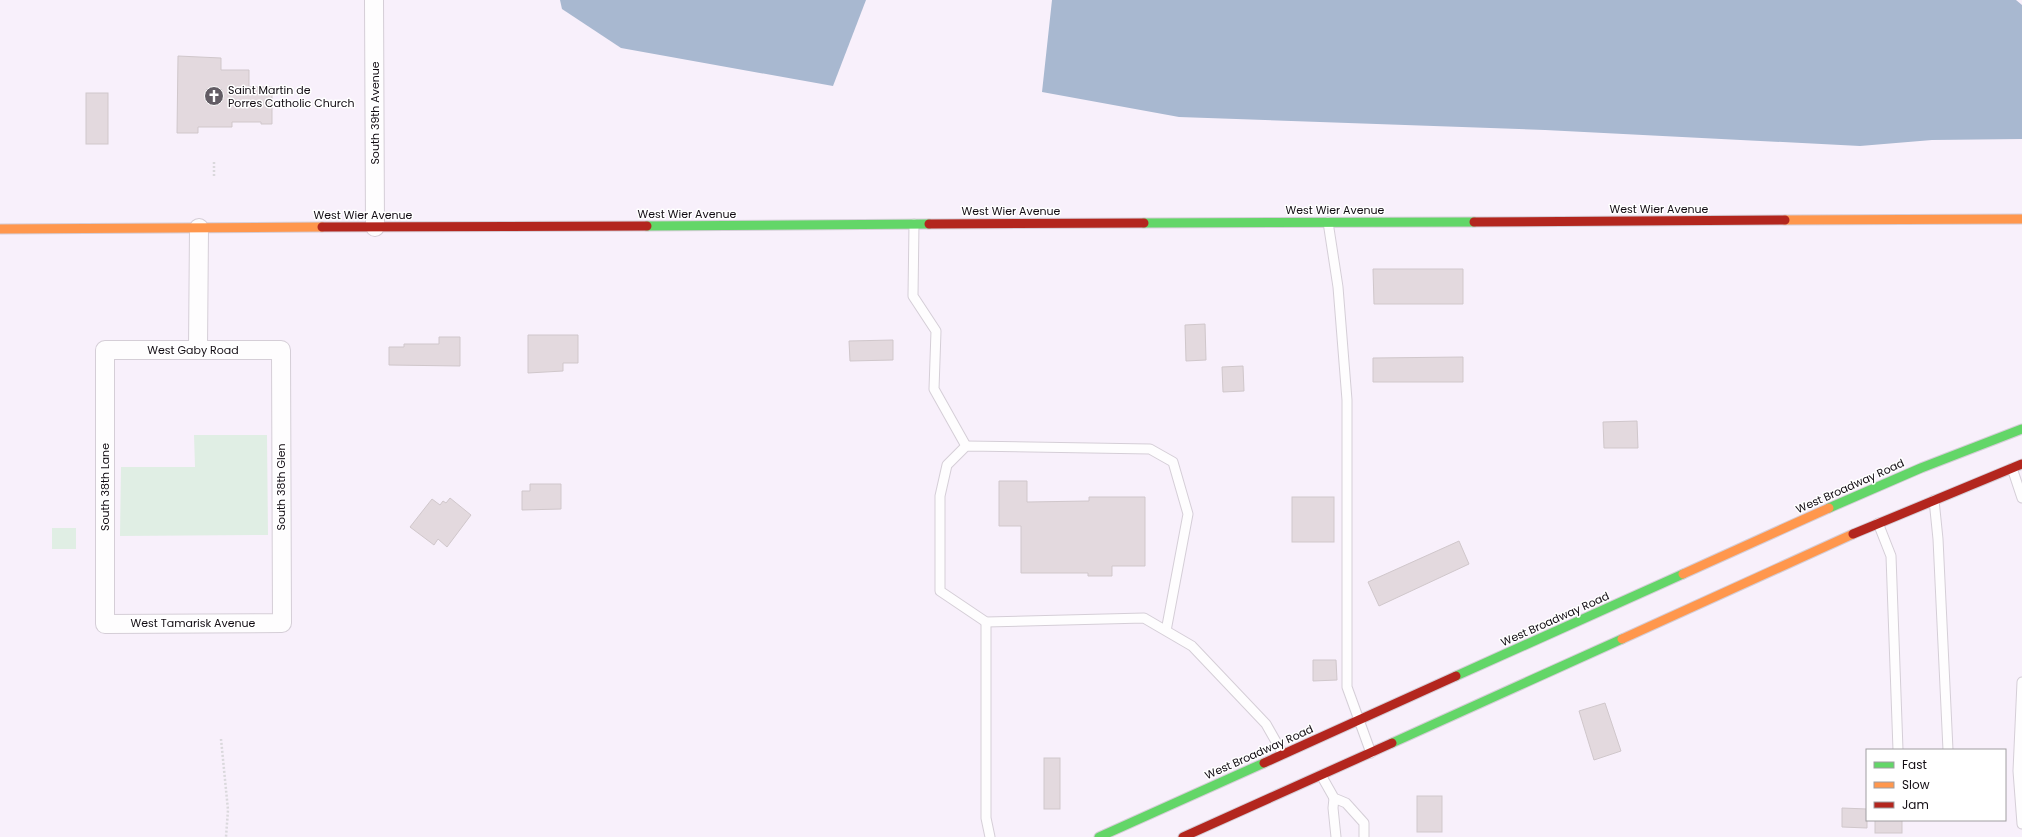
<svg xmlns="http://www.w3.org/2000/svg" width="2022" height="837" font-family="Poppins,sans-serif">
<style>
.green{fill:#e0eee4}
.water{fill:#a8b8d0}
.building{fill:#e3d9de;stroke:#d0c7cb}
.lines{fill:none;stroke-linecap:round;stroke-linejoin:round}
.lane-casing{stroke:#d5ced7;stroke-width:11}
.street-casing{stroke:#d5ced7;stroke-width:20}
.fast-casing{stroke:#d5ced7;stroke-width:11}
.slow-casing{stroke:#d5ced7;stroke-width:11}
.jam-casing{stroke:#d5ced7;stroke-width:11}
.path{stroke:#dad8dc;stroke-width:2.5;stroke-dasharray:2 2;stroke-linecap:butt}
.lane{stroke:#fefdfe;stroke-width:9}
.street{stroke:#fefdfe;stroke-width:18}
.fast{stroke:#63d668;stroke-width:9}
.slow{stroke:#ff974d;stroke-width:9}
.jam{stroke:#b3261e;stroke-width:9}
.labels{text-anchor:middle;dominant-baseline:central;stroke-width:3;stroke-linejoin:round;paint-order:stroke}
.poi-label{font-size:11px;fill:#120c13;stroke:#fff;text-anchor:start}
.street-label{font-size:11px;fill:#120c13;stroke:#fff}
</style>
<rect width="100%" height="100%" fill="#f8f0fb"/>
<g class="green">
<path d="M194,435H267L268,535L120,536L121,467H195Z"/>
<rect x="52" y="528" width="24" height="21"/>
</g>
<g class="water">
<path d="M560,0H866L833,86L621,48L562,9Z"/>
<path d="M1052,0H2016L2022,5V139L1932,140L1860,146L1545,130L1179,117L1042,92Z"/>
</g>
<g class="building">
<path d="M178,56L221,58V70H249V87H272V124H261V122H232V127H198V133H177Z"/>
<rect x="86" y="93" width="22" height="51"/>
<path d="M1373,269H1463V304H1374Z"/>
<path d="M1205,324L1206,360L1186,361L1185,325Z"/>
<path d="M528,335H578V363H563V371L528,373Z"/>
<path d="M439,337H460V366L389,365V347H404V344H439Z"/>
<path d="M893,340V360L850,361L849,341Z"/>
<path d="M1463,357V382H1373V358Z"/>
<path d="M1243,366L1244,391L1223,392L1222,367Z"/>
<path d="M1637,421L1638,448H1604L1603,422Z"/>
<path d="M999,481H1027V502L1089,501V497H1145V566H1112V576H1088V573H1021V526H999Z"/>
<path d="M530,484H561V509L522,510V491H530Z"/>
<rect x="1292" y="497" width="42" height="45"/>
<path d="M450,498L471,515L447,547L438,539L434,545L410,527L432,499L440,505L443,501L446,503Z"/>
<path d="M1459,541L1469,564L1379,606L1368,582Z"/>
<path d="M1313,660H1336L1337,680L1313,681Z"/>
<path d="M1605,703L1621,751L1594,760L1579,711Z"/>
<rect x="1044" y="758" width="16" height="51"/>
<rect x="1417" y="796" width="25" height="36"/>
<path d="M1842,808L1867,809V828L1842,827Z"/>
<rect x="1875" y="820" width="27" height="13"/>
</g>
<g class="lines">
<g class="lane-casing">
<g id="lane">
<path d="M1328,222L1338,287L1347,400V687L1371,753"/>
<path d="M914,224L913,296L936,331L934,389L966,446"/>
<path d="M2012,468L2022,498"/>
<path d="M1934,500L1938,539L1948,750"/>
<path d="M1878,523L1891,556L1898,750"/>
<path d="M986,622V818L990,837"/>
<path d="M1166,631L1188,514L1173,462L1150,449L966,446L947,465L940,496V591L986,622L1144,618L1192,646L1266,724L1283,754"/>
<path d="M2022,682L2018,771L2022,824"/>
<path d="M1321,775L1334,798L1346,803L1364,823V837"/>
<path d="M1334,798L1333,808L1336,837"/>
</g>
</g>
<g class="street-casing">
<g id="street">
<path d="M374,0L375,227"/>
<path d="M105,350H281L282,623L105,624Z"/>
<path d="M198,350L199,228"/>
</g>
</g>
<g class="fast-casing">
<g id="fast">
<path d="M1144,223L1474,222"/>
<path d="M647,226L929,224"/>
<path d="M1829,508L1921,468L2022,429"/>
<path d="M1456,676L1683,574"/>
<path d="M1392,743L1622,639"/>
<path d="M1099,837L1264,763"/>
</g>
</g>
<g class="slow-casing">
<g id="slow">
<path d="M1785,220L2022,219"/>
<path d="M0,229L322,227"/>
<path d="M1683,574L1829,508"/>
<path d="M1622,639L1853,534"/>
</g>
</g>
<g class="jam-casing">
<g id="jam">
<path d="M1474,222L1785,220"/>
<path d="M929,224L1144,223"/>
<path d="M322,227L647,226"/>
<path d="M1853,534L2022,464"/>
<path d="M1264,763L1456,676"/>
<path d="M1183,837L1392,743"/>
</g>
</g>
<g class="path">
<path d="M214,162V178"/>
<path d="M221,739L228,810L226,837"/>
</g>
<use href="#lane" class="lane"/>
<use href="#street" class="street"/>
<use href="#fast" class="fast"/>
<use href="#slow" class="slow"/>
<use href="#jam" class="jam"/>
</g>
<defs>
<g id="church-disc" transform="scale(1)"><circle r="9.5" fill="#625c64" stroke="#fff"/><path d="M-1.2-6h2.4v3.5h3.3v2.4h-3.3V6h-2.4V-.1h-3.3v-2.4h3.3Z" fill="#fff"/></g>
</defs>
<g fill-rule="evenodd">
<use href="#church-disc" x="214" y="96"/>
</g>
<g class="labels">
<g class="poi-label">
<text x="228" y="90">Saint Martin de<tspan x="228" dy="13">Porres Catholic Church</tspan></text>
</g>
<g class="street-label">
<text transform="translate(375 113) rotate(-90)">South 39th Avenue</text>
<text x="1659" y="209">West Wier Avenue</text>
<text x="1335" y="210">West Wier Avenue</text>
<text x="1011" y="211">West Wier Avenue</text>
<text x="687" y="214">West Wier Avenue</text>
<text x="363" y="215">West Wier Avenue</text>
<text x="193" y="350">West Gaby Road</text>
<text transform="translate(1850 486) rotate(-24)">West Broadway Road</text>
<text transform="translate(105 487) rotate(-90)">South 38th Lane</text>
<text transform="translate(281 487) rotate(-90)">South 38th Glen</text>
<text transform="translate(1555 619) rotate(-24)">West Broadway Road</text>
<text x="193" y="623">West Tamarisk Avenue</text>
<text transform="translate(1259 752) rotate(-24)">West Broadway Road</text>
</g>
</g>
<rect x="1866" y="749" width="140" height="72" fill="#ffffff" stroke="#a09ea1"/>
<rect x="1874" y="762" width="20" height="6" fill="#63d668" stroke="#a09ea1"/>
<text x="1902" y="769" font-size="12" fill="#120c13">Fast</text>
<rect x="1874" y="782" width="20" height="6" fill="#ff974d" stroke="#a09ea1"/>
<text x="1902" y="789" font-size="12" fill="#120c13">Slow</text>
<rect x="1874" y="802" width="20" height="6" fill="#b3261e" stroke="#a09ea1"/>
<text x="1902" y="809" font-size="12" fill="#120c13">Jam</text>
</svg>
